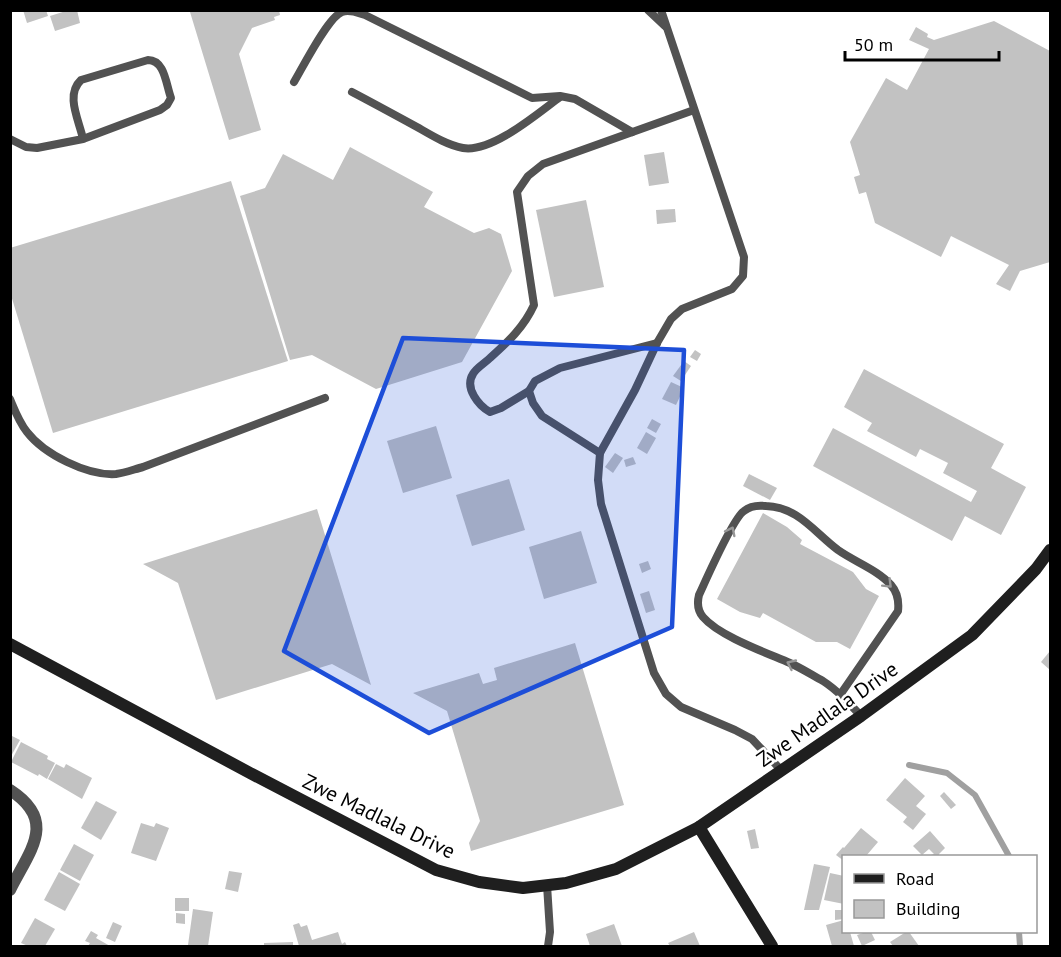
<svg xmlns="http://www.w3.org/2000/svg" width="1061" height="957" font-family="'PT Sans',sans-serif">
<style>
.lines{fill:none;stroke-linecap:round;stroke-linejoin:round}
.stream{stroke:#a0a0a0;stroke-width:6}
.building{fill:#c2c2c2}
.lane{stroke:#525252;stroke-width:8}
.street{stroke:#525252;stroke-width:12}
.secondary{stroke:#1f1f1f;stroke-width:12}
.oneway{stroke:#979797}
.marked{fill:#1d4ed8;fill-opacity:0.2;stroke:#1d4ed8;stroke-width:4.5;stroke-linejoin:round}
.labels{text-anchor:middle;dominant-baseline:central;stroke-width:5;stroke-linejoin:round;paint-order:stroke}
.street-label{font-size:21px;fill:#000;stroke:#fff}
</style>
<rect width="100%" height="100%" fill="#fff"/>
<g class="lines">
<g class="stream">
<path d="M909,765L947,773L975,795L1009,856"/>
<path d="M1019,932L1020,946"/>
</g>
</g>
<g class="building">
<path d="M23,10H46L48,16L27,23Z"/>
<path d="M69,10H77L80,23L55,31L50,16Z"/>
<path d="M195,10H279L280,15L274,17L275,20L252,28L239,54L261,130L229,140L190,12Z"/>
<path d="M994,21L1050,51V262L1020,271L1010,291L996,284L1009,265L951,236L941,257L875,223L866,192L859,194L854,177L860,175L850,142L886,78L907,90L929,49L909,40L916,27L928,34L927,37L934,40Z"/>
<path d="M350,147L433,192L424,207L474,233L489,228L501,234L512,271L462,362L376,389L312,355L290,360L240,196L265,188L283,154L333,180Z"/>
<path d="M664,152L669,183L649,186L644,155Z"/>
<path d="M231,181L288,361L53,433L10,292V248Z"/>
<path d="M586,200L604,287L554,297L536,210Z"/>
<path d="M675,209L676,222L657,224L656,210Z"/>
<path d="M695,350L701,354L697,361L690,357Z"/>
<path d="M684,361L691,366L681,381L673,376Z"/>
<path d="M864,369L1004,444L991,468L1026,487L1001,535L965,516L952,541L813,466L833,428L971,502L977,491L943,473L948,463L920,449L916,457L867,431L872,423L844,407Z"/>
<path d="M671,382L684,388L676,405L662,399Z"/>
<path d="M652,419L661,424L656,433L647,428Z"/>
<path d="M436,426L452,478L403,493L387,441Z"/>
<path d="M646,432L656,438L647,454L637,448Z"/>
<path d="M615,453L623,458L613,473L605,467Z"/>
<path d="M633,457L636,464L626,467L624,460Z"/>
<path d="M749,474L777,488L770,500L743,486Z"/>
<path d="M509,479L525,530L472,546L456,495Z"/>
<path d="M317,509L371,685L332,664L216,700L178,583L143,564Z"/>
<path d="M763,513L787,527L802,540L800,544L853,572L866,589L879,596L850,649L837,642H816L763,613L760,618L740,612L717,599Z"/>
<path d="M581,531L597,583L544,599L529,547Z"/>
<path d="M648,561L651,569L642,573L639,564Z"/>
<path d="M649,591L655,610L646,613L640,594Z"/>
<path d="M575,643L624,805L471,851L469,843L480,821L447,711L413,693L479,673L483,684L497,680L494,668Z"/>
<path d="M1050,651V670L1041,662Z"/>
<path d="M10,735L20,740L10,758Z"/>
<path d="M21,742L48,756L47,759L55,763L47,779L39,774L38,776L11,762Z"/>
<path d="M56,764L64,768L66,764L92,778L82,799L48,779Z"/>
<path d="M905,778L925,796L916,806L926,814L913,830L903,822L907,817L886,800Z"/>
<path d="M944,792L956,805L951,809L940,796Z"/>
<path d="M96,801L117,812L101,840L81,828Z"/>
<path d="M141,823L154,827L156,823L169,828L156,861L131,853Z"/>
<path d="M861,828L878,842L866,856H844V861L836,855L843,847L844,848Z"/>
<path d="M755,829L759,848L751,849L747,831Z"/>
<path d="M930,831L945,848L939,854V856H927L934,854L929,849L922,855L913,846Z"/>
<path d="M74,844L94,855L80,881L60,870Z"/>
<path d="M814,864L830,867L819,910H804Z"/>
<path d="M229,871L242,873L238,892L225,889Z"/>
<path d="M59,872L80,884L65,911L44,900Z"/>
<path d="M830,873L844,876V904L824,900Z"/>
<rect x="175" y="898" width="14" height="13"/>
<path d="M193,909L213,912L208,946L188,945Z"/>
<path d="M835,910H844V919L835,920Z"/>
<path d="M176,913L185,914V924L176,923Z"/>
<path d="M35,918L55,929L45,946H28L21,943Z"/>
<path d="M844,920V932H850L854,946H832L826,925Z"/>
<path d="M113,922L122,926L115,942L106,938Z"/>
<path d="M299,923L301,927L307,925L312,940L338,932L342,944L345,942L347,946H299L293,925Z"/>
<path d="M614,924L622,946H590L586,934Z"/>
<path d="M91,931L98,935L96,938L110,946H88L90,943L85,941Z"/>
<path d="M694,932L700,946H670L668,943Z"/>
<path d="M866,932H871L875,940L862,946L857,935Z"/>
<path d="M906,932H909L919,946H893L890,942Z"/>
<path d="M293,942V946H264V943Z"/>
</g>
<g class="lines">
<g class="lane">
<path d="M648,10L665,26"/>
<path d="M661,10L744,257L743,276L732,289L682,309L671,319L657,343L635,390L600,453L598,480L601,504L654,673L666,694L681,707L735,730L752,739L781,770"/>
<path d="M294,82C303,67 328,17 342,12C350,9 358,13 365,15L532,98L560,96L575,99L632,132"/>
<path d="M352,92C373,103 395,115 417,127C431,135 447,145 463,148C492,153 538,113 560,97"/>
<path d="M10,139L26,147L37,148L83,139L160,110L167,105L171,98C166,85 165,60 148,60L81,80C65,95 79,120 83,139"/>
<path d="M529,391L501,408L490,412C479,406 464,388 473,374C476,368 485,363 490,358C508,342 524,327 534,305L517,192L528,176L543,164L694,110"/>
<path d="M10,399C15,411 19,422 27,432C44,454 87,476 116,474C125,473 135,469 143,467L325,398"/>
<path d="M600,453L542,416L533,403L529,391L535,381L560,368L657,343"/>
<path d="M840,695L898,611C899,602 898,593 891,585C878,570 855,562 838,550C814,532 798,507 766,506C758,505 750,506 744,511C733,518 706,580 699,595C697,603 698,611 703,617C719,636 767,653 790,663C801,668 812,675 823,681C837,690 849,703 861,716"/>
<path d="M547,885L550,932L548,946"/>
</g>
<path class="street" d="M10,790C58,821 30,850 10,890"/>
<g class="secondary">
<path d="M10,644L250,773L436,870L479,882L523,888L566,883L616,869L699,827L861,716L972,635L1036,569L1050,550"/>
<path d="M699,827L772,946"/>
</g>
</g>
<defs><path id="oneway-chevron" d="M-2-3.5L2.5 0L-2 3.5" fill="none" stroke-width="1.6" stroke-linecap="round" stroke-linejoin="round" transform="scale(1.5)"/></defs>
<g class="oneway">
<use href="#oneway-chevron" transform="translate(731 531) rotate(-63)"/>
<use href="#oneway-chevron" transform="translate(888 584) rotate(45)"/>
<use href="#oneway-chevron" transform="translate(791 664) rotate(-155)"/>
</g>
<path class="marked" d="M403,338L684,350L672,627L429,733L284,651Z"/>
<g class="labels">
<g class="street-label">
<text transform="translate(827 714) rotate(-35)">Zwe Madlala Drive</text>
<text transform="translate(379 816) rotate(26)">Zwe Madlala Drive</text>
</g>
</g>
<rect width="1061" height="957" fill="none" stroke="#000000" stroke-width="24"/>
<rect x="842" y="855" width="195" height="78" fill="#ffffff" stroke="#999999" stroke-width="1.5"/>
<rect x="854" y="874" width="30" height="9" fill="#1f1f1f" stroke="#999999" stroke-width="1.5"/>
<text x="896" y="885" font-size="18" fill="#000000">Road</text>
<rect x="854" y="900" width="30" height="18" fill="#c2c2c2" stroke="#999999" stroke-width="1.5"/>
<text x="896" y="915" font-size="18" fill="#000000">Building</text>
<path d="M845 51v9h154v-9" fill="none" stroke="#000000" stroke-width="3"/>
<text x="854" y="51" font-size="18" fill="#000000" stroke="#ffffff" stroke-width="4.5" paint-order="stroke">50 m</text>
</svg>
